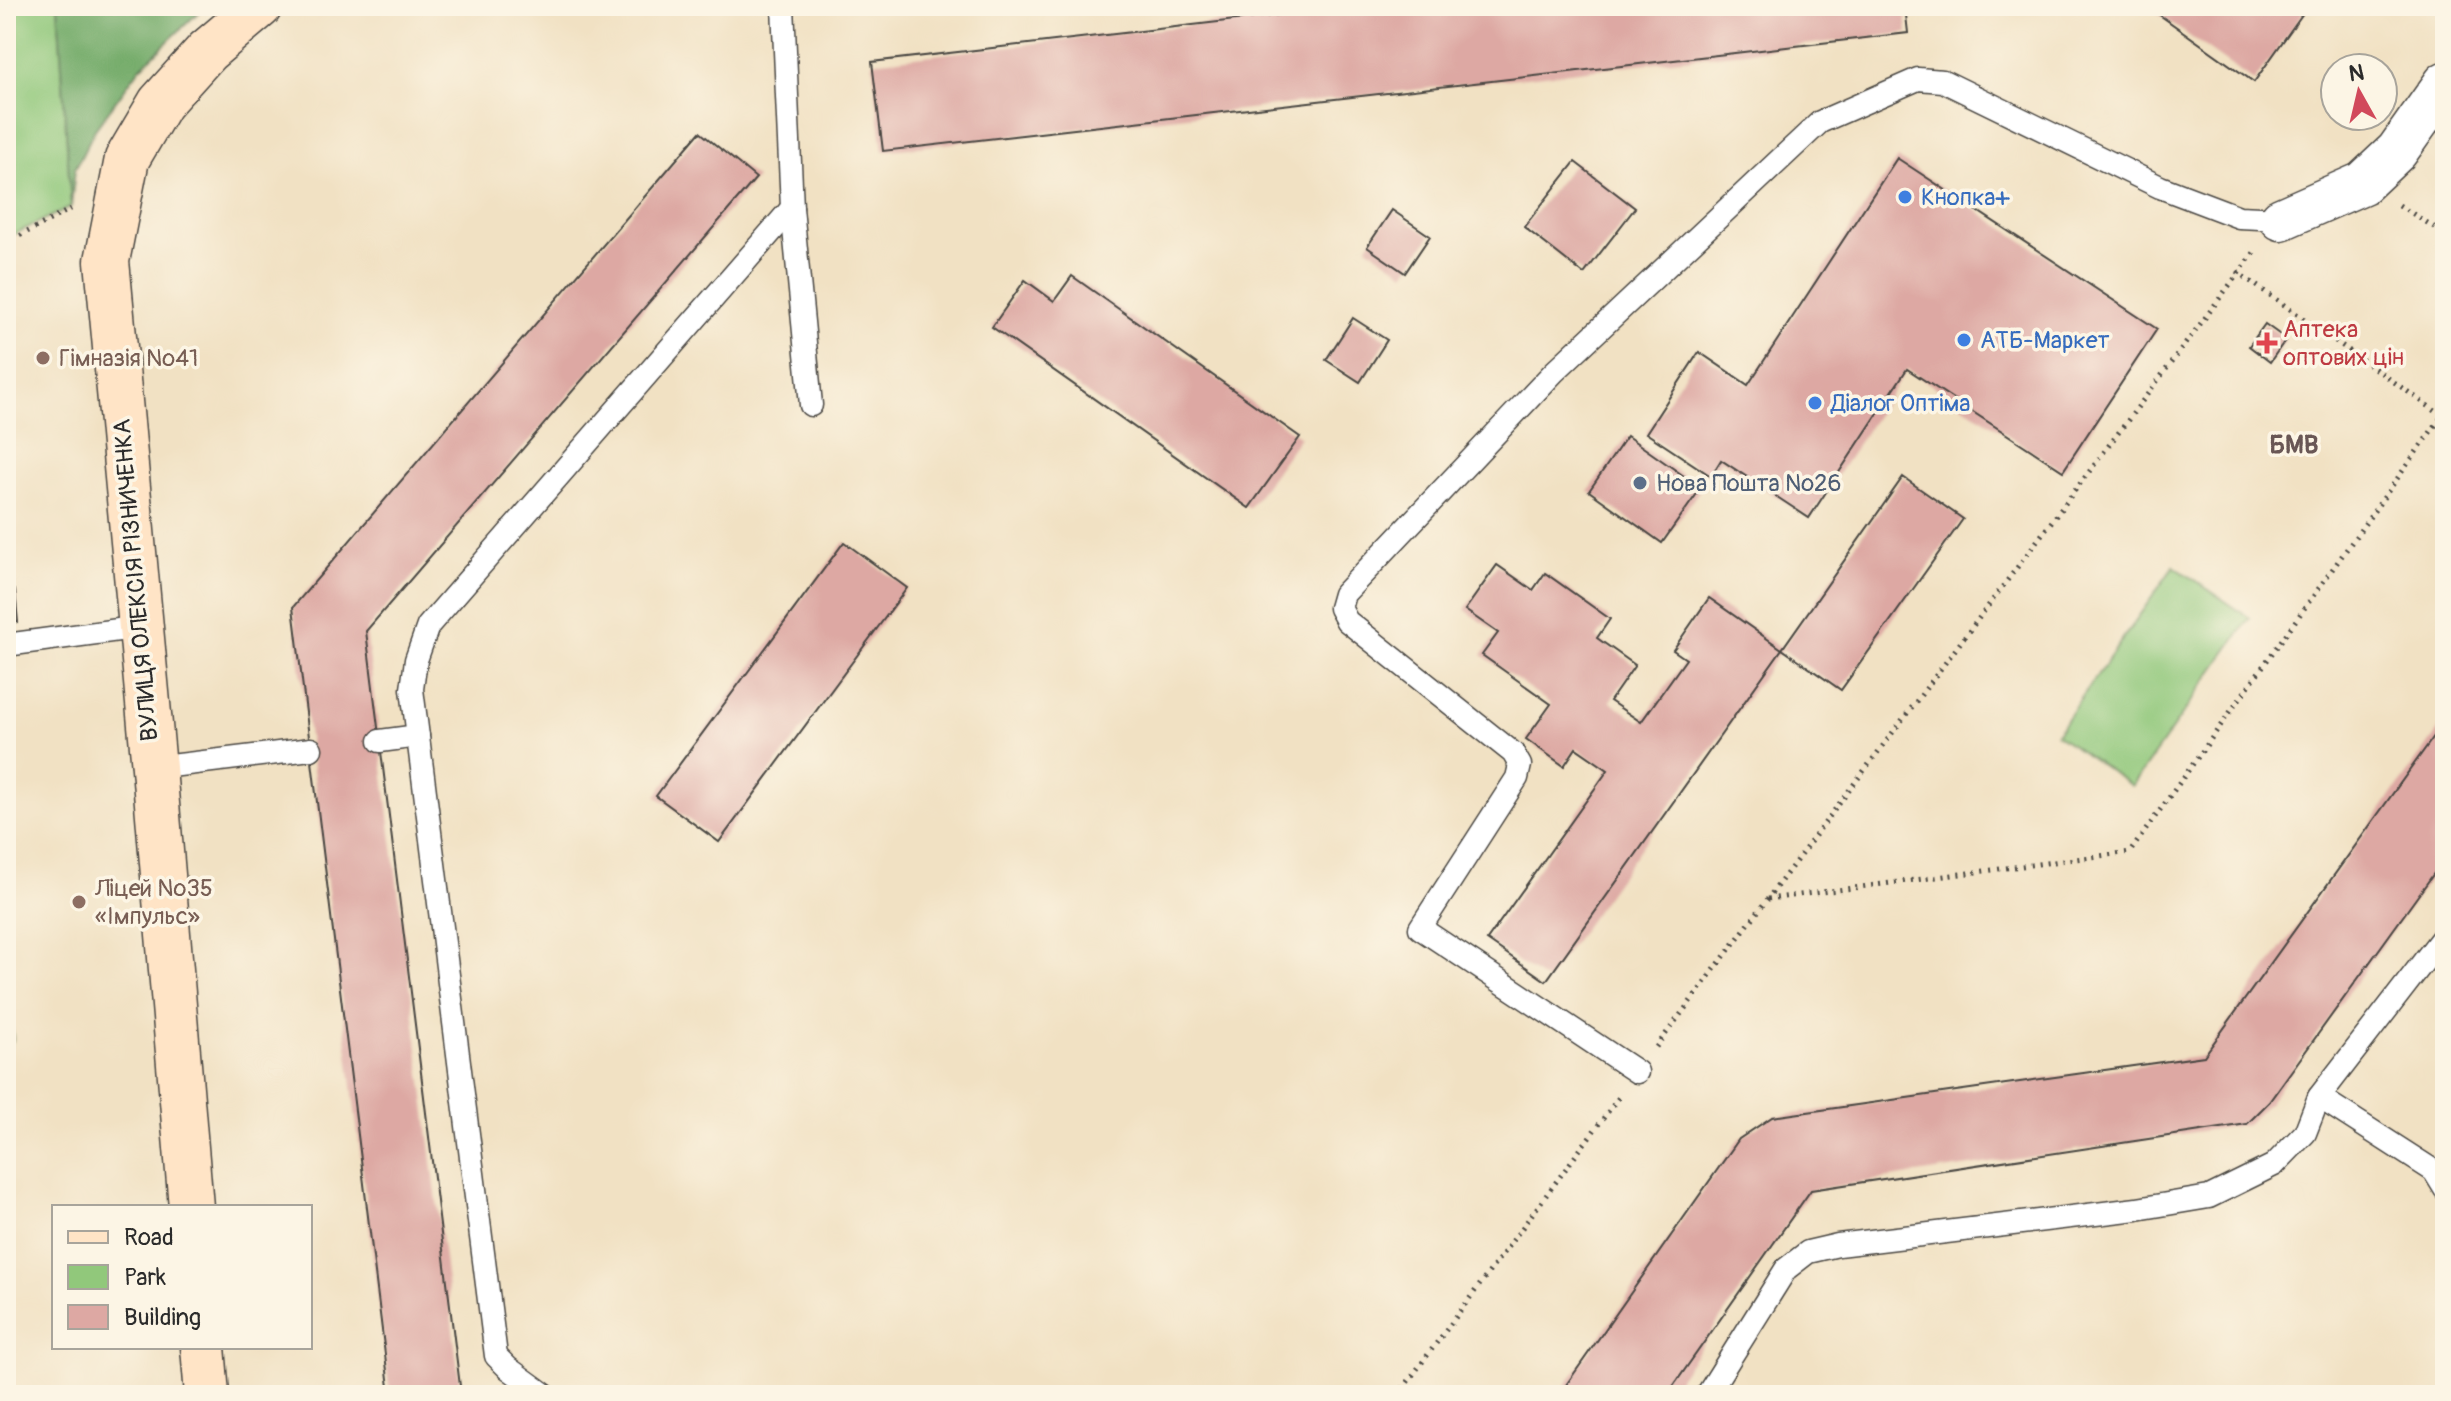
<svg xmlns="http://www.w3.org/2000/svg" width="2451" height="1401" font-family="Pangolin,sans-serif">
<style>
.green{fill:#91c87b;stroke:#5e7a53;stroke-width:2}
.forest{fill:#74ac6b;stroke:#506c4b;stroke-width:2}
.building{fill:#dda8a3}
.lines{fill:none;stroke-linecap:round;stroke-linejoin:round}
.lane-casing{stroke:#494642;stroke-width:25}
.street-casing{stroke:#494642;stroke-width:45}
.secondary-casing{stroke:#494642;stroke-width:47}
.path{stroke:#494642;stroke-width:5;stroke-dasharray:2 6;stroke-linecap:butt}
.lane{stroke:#fff;stroke-width:22}
.street{stroke:#fff;stroke-width:42}
.secondary{stroke:#ffe4c6;stroke-width:44}
.shop-dot{fill:#3f7fe0;stroke:#fcf5e5;stroke-width:3}
.health-dot{fill:#e0444e;stroke:#fcf5e5;stroke-width:3}
.education-dot{fill:#8d6e63;stroke:#fcf5e5;stroke-width:3}
.service-dot{fill:#5c6f8a;stroke:#fcf5e5;stroke-width:3}
.labels{text-anchor:middle;dominant-baseline:central;stroke-width:7;stroke-linejoin:round;paint-order:stroke}
.shop-label{font-size:24px;fill:#366cbe;stroke:#fcf5e5;text-anchor:start}
.health-label{font-size:24px;fill:#be3a42;stroke:#fcf5e5;text-anchor:start}
.education-label{font-size:24px;fill:#785e54;stroke:#fcf5e5;text-anchor:start}
.service-label{font-size:24px;fill:#4e5e75;stroke:#fcf5e5;text-anchor:start}
.street-label{font-size:24px;fill:#2b2b2b;stroke:#fcf5e5}
.neighbourhood-label{font-size:26px;font-weight:bold;fill:#695755;stroke:#fcf5e5}
</style>
<rect width="100%" height="100%" fill="#fcf5e5"/>
<filter id="ink" filterUnits="userSpaceOnUse"><feTurbulence type="fractalNoise" baseFrequency=".0125" numOctaves="2"/><feDisplacementMap in="SourceGraphic" scale="16" xChannelSelector="R" yChannelSelector="G"/><feConvolveMatrix kernelMatrix="1 2 1 2 8 2 1 2 1" color-interpolation-filters="sRGB"/></filter>
<filter id="wash" filterUnits="userSpaceOnUse"><feTurbulence type="fractalNoise" baseFrequency=".006" numOctaves="4" result="noise"/><feDisplacementMap in="SourceGraphic" scale="32" xChannelSelector="R" yChannelSelector="G"/><feGaussianBlur stdDeviation="1.8" result="paint"/><feColorMatrix in="noise" values="0 0 0 0 0 0 0 0 0 0 0 0 0 0 0 0 0 1.4 0 .05"/><feComposite in="paint" operator="in"/></filter>
<g filter="url(#wash)">
<rect width="100%" height="100%" fill="#f1e1c3"/>
<g class="green">
<path d="M6,6H58L71,207L6,238Z"/>
<path d="M2174,566L2250,618L2132,786L2056,734Z"/>
<path d="M6,983L13,1040L6,1053Z"/>
</g>
<path class="forest" d="M58,6H205L140,68L94,131L75,169L71,207Z"/>
<g id="blocks">
<g class="building">
<path d="M1357,6H1905L1908,33L883,151L872,62Z"/>
<path d="M2147,6H2308L2254,82Z"/>
<path d="M700,132L756,178L366,631L460,1386L473,1395H390L293,607Z"/>
<path d="M1897,158L2157,329L2063,471L1907,369L1809,518L1721,460L1711,476L1646,433L1699,352L1748,385Z"/>
<path d="M1575,162L1635,208L1584,274L1524,227Z"/>
<path d="M1392,210L1430,236L1405,273L1367,247Z"/>
<path d="M1072,276L1300,437L1249,508L992,327L1025,280L1054,301Z"/>
<path d="M1353,318L1387,340L1360,382L1326,360Z"/>
<path d="M2265,324L2286,339L2270,362L2249,346Z"/>
<path d="M1627,436L1701,488L1662,543L1589,491Z"/>
<path d="M1903,477L1963,519L1841,690L1782,649L1546,981L1487,940L1608,770L1576,748L1564,766L1526,739L1551,704L1482,655L1498,633L1465,610L1497,565L1533,590L1545,573L1610,619L1597,638L1635,665L1610,701L1641,722L1686,659L1673,650L1709,598L1782,649Z"/>
<path d="M844,542L907,588L719,842L656,796Z"/>
<path d="M15,590L18,622L6,623V591Z"/>
<path d="M2445,721V858L2269,1102L2247,1124L1811,1190L1667,1395H1559L1739,1139L1772,1117L2204,1056Z"/>
</g>
</g>
</g>
<g filter="url(#ink)">
<use href="#blocks" fill-opacity="0" stroke="#494642" stroke-width="2"/>
<g class="lines">
<g class="lane-casing">
<g id="lane">
<path d="M783,6L792,208L811,405"/>
<path d="M6,645L141,627"/>
<path d="M380,741L418,736"/>
<path d="M154,768L311,749"/>
<path d="M2445,934L2319,1097L2434,1171L2445,1189"/>
<path d="M1637,1072L1420,928L1517,778L1520,765L1513,753L1347,621L1340,608L1344,594L1554,372L1803,138L1820,122L1918,79L1943,81L2160,187L2239,217L2281,219"/>
<path d="M545,1395L508,1368L496,1356L412,689L416,660L428,626L792,208"/>
<path d="M1707,1395L1786,1269L1808,1252L1838,1245L2137,1209L2209,1197L2274,1165L2305,1133L2319,1097"/>
</g>
</g>
<g class="street-casing">
<path id="street" d="M2281,219L2363,183L2397,151L2445,83"/>
</g>
<g class="secondary-casing">
<g id="secondary">
<path d="M191,1207L154,768L107,261L127,159L160,103L207,51L260,6"/>
<path d="M203,1347L207,1395"/>
</g>
</g>
<g class="path">
<path d="M2399,205L2445,234"/>
<path d="M6,243L71,209"/>
<path d="M2237,272L2444,417"/>
<path d="M1768,899L2130,852L2442,416"/>
<path d="M1656,1047L2256,250"/>
<path d="M1398,1395L1619,1097"/>
</g>
<use href="#lane" class="lane"/>
<use href="#street" class="street"/>
<use href="#secondary" class="secondary"/>
</g>
</g>
<g class="shop-dot">
<circle cx="1905" cy="197" r="8"/>
<circle cx="1964" cy="340" r="8"/>
<circle cx="1815" cy="403" r="8"/>
</g>
<path class="health-dot" d="M2263 331h8v8h8v8h-8v8h-8v-8h-8v-8h8z"/>
<g class="education-dot">
<circle cx="43" cy="358" r="8"/>
<circle cx="79" cy="902" r="8"/>
</g>
<circle class="service-dot" cx="1640" cy="483" r="8"/>
<g class="labels">
<g class="shop-label">
<text x="1921" y="197">Кнопка+</text>
<text x="1980" y="340">АТБ-Маркет</text>
<text x="1831" y="403">Діалог Оптіма</text>
</g>
<g class="health-label">
<text x="2283" y="329">Аптека<tspan x="2283" dy="28">оптових цін</tspan></text>
</g>
<g class="education-label">
<text x="59" y="358">Гімназія №41</text>
<text x="95" y="888">Ліцей №35<tspan x="95" dy="28">«Імпульс»</tspan></text>
</g>
<g class="service-label">
<text x="1656" y="483">Нова Пошта №26</text>
</g>
<g class="street-label">
<text transform="translate(136 580) rotate(-95)">ВУЛИЦЯ ОЛЕКСІЯ РІЗНИЧЕНКА</text>
</g>
<g class="neighbourhood-label">
<text x="2294" y="445">БМВ</text>
</g>
</g>
<rect width="2451" height="1401" fill="none" stroke="#fcf5e5" stroke-width="32"/>
<rect x="52" y="1205" width="260" height="144" fill="#fcf5e5" stroke="#a8a49b" stroke-width="2"/>
<rect x="68" y="1231" width="40" height="12" fill="#ffe4c6" stroke="#a8a49b" stroke-width="2"/>
<text x="124" y="1245" font-size="24" fill="#2b2b2b">Road</text>
<rect x="68" y="1265" width="40" height="24" fill="#91c87b" stroke="#a8a49b" stroke-width="2"/>
<text x="124" y="1285" font-size="24" fill="#2b2b2b">Park</text>
<rect x="68" y="1305" width="40" height="24" fill="#dda8a3" stroke="#a8a49b" stroke-width="2"/>
<text x="124" y="1325" font-size="24" fill="#2b2b2b">Building</text>
<g transform="translate(2359 92) rotate(352)"><circle r="38" fill="#fcf5e5" stroke="#a8a49b" stroke-width="2"/>
<path d="M0-6L14 30L0 20L-14 30Z" fill="#d1495b"/>
<text y="-12" font-size="22" font-weight="bold" text-anchor="middle" fill="#2b2b2b">N</text>
</g>
</svg>
